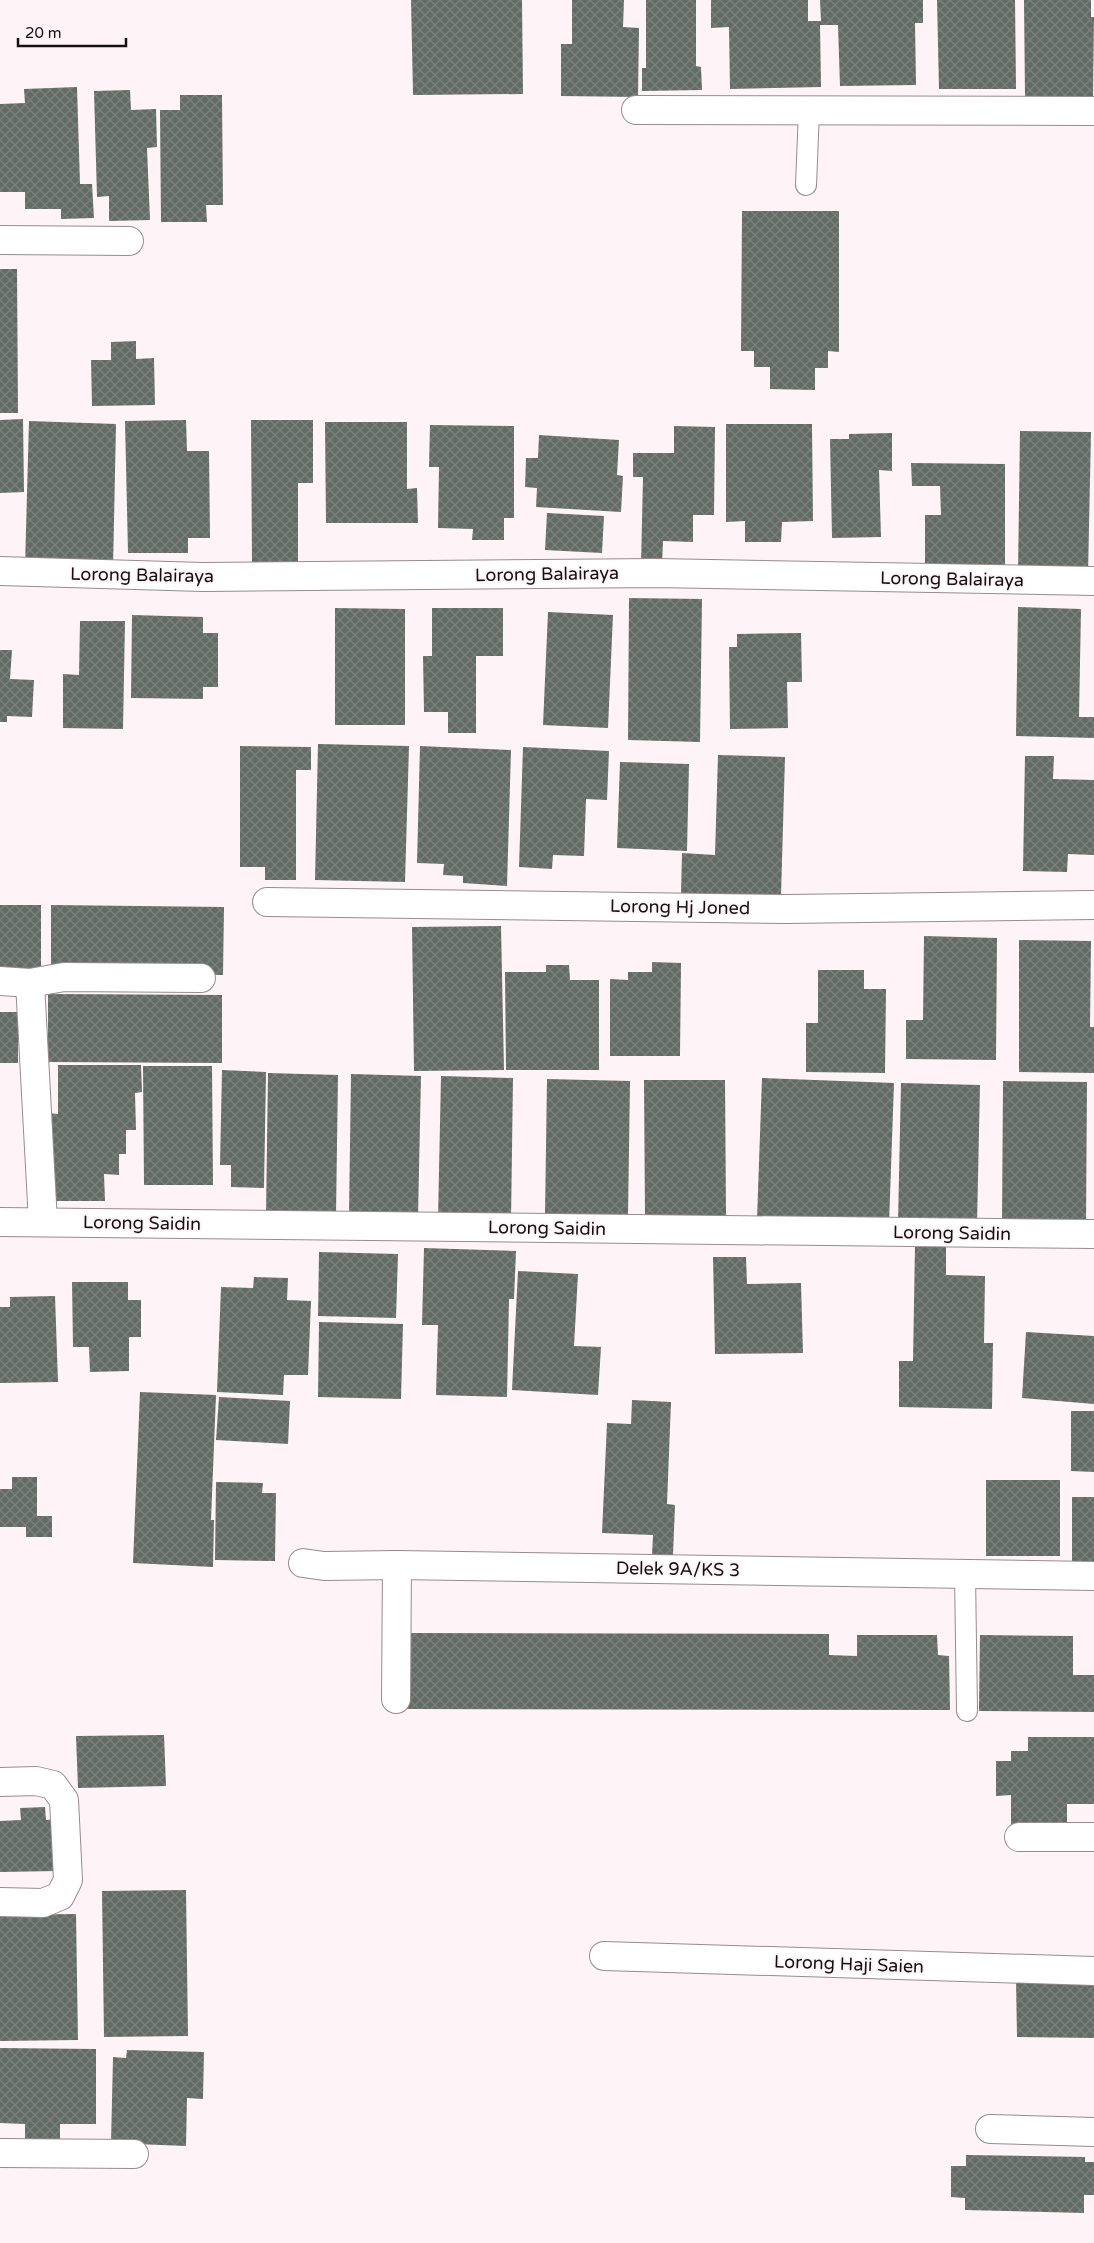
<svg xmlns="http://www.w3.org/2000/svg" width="1094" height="2243" font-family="'Varela Round',sans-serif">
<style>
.building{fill:url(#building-cross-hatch)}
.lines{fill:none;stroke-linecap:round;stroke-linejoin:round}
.lane-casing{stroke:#968b8e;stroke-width:22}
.street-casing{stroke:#968b8e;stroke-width:30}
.lane{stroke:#fff;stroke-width:20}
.street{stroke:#fff;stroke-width:28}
.labels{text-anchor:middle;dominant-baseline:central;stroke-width:4;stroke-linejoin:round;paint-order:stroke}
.street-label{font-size:18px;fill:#141011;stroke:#fef4f7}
</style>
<defs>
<pattern id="building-cross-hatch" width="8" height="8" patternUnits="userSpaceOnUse" patternTransform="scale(1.25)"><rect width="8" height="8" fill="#626b65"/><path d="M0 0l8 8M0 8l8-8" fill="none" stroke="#7c827e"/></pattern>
</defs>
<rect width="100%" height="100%" fill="#fef4f7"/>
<g class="building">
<path d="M411,0H522L523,94L413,95Z"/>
<path d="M572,0H624L623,27L639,28L638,97L561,96V44H572Z"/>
<path d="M646,0H696V66L701,67L702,90L642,91V68H646Z"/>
<path d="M711,0H808V21H821L820,0H923V23H915L916,85L840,86L838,25H820L821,87L730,89L729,27L711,28Z"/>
<path d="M937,0H1015L1016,89H939Z"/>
<path d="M1024,0H1091V17H1094L1093,96L1025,97Z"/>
<path d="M77,87L80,184H92L94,218L61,219V209H25V192H0V104L25,103L24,89Z"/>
<path d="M130,90L131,110L156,109L157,147L147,148L150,220L109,221V196L97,197L94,91Z"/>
<path d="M180,95H222L223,205H206L207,222H161L160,110H180Z"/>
<path d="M742,211H839V352L828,351V368H815V390L770,389V367H754V351H741Z"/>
<path d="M0,269H17L18,413H0Z"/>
<path d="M136,341V359L154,358L155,405L92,406L91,360H111V342Z"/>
<path d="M23,419L24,492L0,493V420Z"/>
<path d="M186,420L187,451H209L210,538H188V553H128L125,421Z"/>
<path d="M251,420H313V483H298V565H252Z"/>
<path d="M29,421L116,424L113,569L25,567Z"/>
<path d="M325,422H407V489L417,488L418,523H326Z"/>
<path d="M726,424H812L813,521L782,522L781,542H745V521L726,522Z"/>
<path d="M430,425L514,426V518H504V540H472L473,529L438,528L439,467H429Z"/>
<path d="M674,426L715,427L714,515H693V542L663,541L662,565H641L643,477H633V453H674Z"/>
<path d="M1020,431L1091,432L1088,575L1018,573Z"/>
<path d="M892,433V471L879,470L881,537L832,538L830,439H849V434Z"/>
<path d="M539,435L619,440L617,475L623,476L621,512L536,507L537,488L525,487L526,458H538Z"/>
<path d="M911,463L1005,464V571H925V515H941L940,486H912Z"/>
<path d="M547,513L604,516L602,553L545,550Z"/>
<path d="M629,598L702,599L700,742L628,740Z"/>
<path d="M1018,607L1081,609L1079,717H1094V738L1016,736Z"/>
<path d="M335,608L405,609V725H335Z"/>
<path d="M432,608H503V656H476V733H448V712H424L423,656H432Z"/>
<path d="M548,612L613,615L608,728L543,725Z"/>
<path d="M132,615L203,617V633H218V687H203V699L131,698Z"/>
<path d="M80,621H125L123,729L63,728V674L79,675Z"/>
<path d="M801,633L802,682H787L788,728L730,729L729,647H737V634Z"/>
<path d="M0,650H12L10,679L34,680L32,717L7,716V722H0Z"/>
<path d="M318,744L409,746L405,882L315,880Z"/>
<path d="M240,746L311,747V770H296V880H265V867H240Z"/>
<path d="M420,746L511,750L507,886L463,883V876L443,875L444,864L417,863Z"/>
<path d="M523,747L609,751L607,800L586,799L584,856L553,855L552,869L519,867Z"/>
<path d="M718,755L785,757L781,896L681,893L682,853L715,855Z"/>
<path d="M1025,756H1054L1053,779L1094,780V855L1068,854L1067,872L1023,871Z"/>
<path d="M620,762L689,764L687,851L617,848Z"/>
<rect x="0" y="905" width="41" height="65"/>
<path d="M51,905L224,907L223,975L51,972Z"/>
<path d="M501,926L504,1070L414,1071L412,927Z"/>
<path d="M924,936L997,938L996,1060L906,1059V1020H923Z"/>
<path d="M1019,940L1091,941L1090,1027H1094V1073L1019,1072Z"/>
<path d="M652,962L681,963L680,1056H610V979L628,980V972H652Z"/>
<path d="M546,965H569L570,980H599V1070H506L505,972H546Z"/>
<path d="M818,970H864V989H886L885,1073L806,1072V1023H818Z"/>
<path d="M48,994L222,995V1063L48,1062Z"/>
<rect x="0" y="1012" width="18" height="51"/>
<path d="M58,1065H141L142,1092L135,1093L136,1130H126V1154H119V1175L104,1174L105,1201H49V1113L58,1114Z"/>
<path d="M143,1066H212L213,1185H144Z"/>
<path d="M222,1070L266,1072L264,1188L231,1187V1165H220Z"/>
<path d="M268,1073L338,1075L336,1215L266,1214Z"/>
<path d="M351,1074L421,1076L418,1217L349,1215Z"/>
<path d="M441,1076L513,1078L511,1221L438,1219Z"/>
<path d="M762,1078L894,1083L889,1224L757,1219Z"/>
<path d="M547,1079L630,1081L628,1216L545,1215Z"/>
<path d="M644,1080H725L726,1216H645Z"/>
<path d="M1003,1081L1087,1082L1086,1223L1002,1222Z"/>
<path d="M901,1083L980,1085L977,1225L898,1223Z"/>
<path d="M915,1246L946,1247V1275L985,1276L984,1343H993L992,1409L899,1407V1361H913Z"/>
<path d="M424,1248L516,1251L514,1299H509L507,1397L436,1395L438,1325H422Z"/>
<path d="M319,1252L398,1254L396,1318L318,1316Z"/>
<path d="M713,1257H746L747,1284L801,1283L803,1353L715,1354Z"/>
<path d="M518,1271L578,1274L574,1346L601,1347L598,1395L512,1390Z"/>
<path d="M254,1277L288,1278L287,1300L311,1301L308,1375H284L283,1395L217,1392L221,1287L253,1288Z"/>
<path d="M72,1282H128V1300H141V1337H129V1371L90,1372L89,1347H73Z"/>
<path d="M55,1296L58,1382L0,1383V1307H10V1297Z"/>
<path d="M319,1322L403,1324L401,1399L318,1397Z"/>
<path d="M1026,1332L1094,1336V1404L1022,1398Z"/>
<path d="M140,1392L216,1395L211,1520H214L213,1567L133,1563Z"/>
<path d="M219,1397L290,1401L288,1444L216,1440Z"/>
<path d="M632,1400L671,1402L667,1504L675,1505L673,1556L652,1555L653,1535L602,1533L607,1423L631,1424Z"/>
<path d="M1071,1411H1094V1472L1071,1471Z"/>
<path d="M12,1477H37V1516H52V1537H26V1527H0V1489H12Z"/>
<rect x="986" y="1480" width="74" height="76"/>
<path d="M216,1482L263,1483L262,1493H276L275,1561L215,1560Z"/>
<rect x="1072" y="1497" width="22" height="72"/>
<path d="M403,1633L829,1634V1655L857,1656V1635H937L938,1655L949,1656L950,1710L404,1709Z"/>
<path d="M980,1635L1073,1636V1675H1094V1712L979,1711Z"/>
<path d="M164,1735L166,1786L78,1788L76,1736Z"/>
<path d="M1028,1737H1094V1804H1067V1829L1011,1830V1795L996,1796V1761H1011V1751H1028Z"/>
<path d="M45,1807L46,1820L57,1819L58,1871L0,1872V1821L21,1820L20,1808Z"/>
<path d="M186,1890L188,2036L104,2037L102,1891Z"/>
<path d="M76,1914L78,2040L0,2041V1915Z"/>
<path d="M1016,1979L1094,1980V2038L1017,2037Z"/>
<path d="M0,2048L96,2049V2124H60V2140H25V2124L0,2123Z"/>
<path d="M127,2050L204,2052L203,2099L187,2098L186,2146L111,2143L113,2057L126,2058Z"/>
<path d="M966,2155L1085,2157V2162H1094V2195H1084V2213L965,2210V2198L951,2197V2166H966Z"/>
</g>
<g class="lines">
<g class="lane-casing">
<g id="lane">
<path d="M806,185L809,111"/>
<path d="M965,1574L967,1711"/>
</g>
</g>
<g class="street-casing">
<g id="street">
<path d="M636,110L1094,111"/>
<path d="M0,240L129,241"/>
<path d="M0,571L203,577L656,573L1094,581"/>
<path d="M267,902L786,909L1094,905"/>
<path d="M0,981L30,983L64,977L201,978"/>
<path d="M30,983L43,1222"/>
<path d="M0,1222L1094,1234"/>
<path d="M303,1563L324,1566L397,1565"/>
<path d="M396,1699L397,1565L1094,1576"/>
<path d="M0,1782L36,1781L53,1785L64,1800L68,1880L60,1896L43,1903L0,1902"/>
<path d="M1019,1837H1094"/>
<path d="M604,1956L1094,1971"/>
<path d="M990,2129L1094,2132"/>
<path d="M0,2153L134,2154"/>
</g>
</g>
<use href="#lane" class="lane"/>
<use href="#street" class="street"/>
</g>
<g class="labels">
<g class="street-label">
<text transform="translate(547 574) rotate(-1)">Lorong Balairaya</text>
<text transform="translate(142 575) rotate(1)">Lorong Balairaya</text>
<text transform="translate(952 579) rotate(1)">Lorong Balairaya</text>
<text transform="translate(680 907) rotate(1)">Lorong Hj Joned</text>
<text transform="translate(142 1223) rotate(1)">Lorong Saidin</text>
<text transform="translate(547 1228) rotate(1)">Lorong Saidin</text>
<text transform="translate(952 1233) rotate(1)">Lorong Saidin</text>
<text transform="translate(678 1569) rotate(1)">Delek 9A/KS 3</text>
<text transform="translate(849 1964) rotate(2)">Lorong Haji Saien</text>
</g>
</g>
<path d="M18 38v8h108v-8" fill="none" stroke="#141011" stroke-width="2.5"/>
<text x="25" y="38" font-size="15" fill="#141011" stroke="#fef4f7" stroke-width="4" paint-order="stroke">20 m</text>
</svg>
